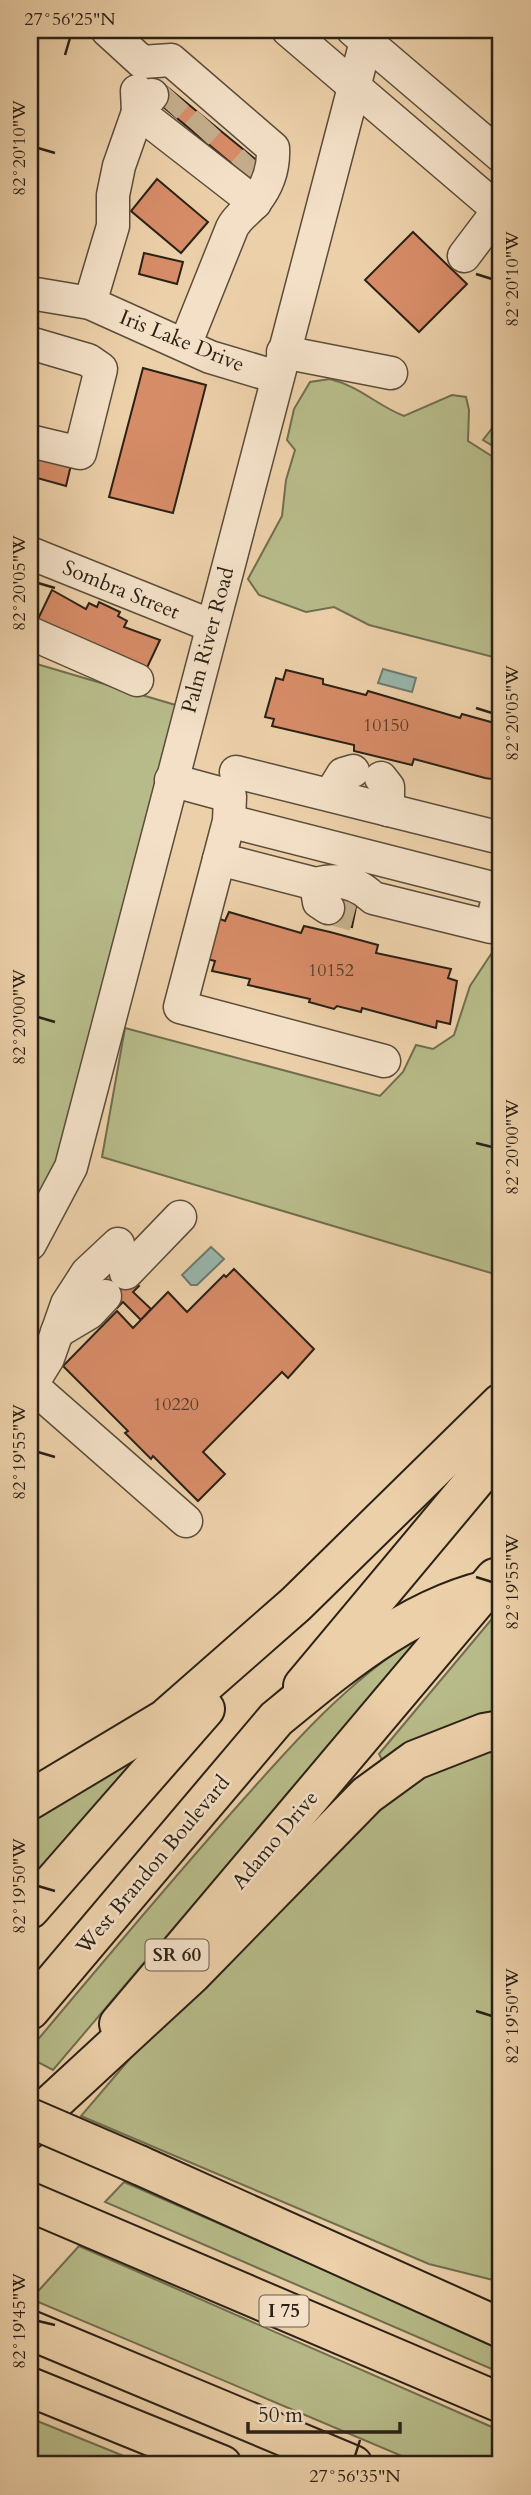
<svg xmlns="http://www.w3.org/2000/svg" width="531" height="2495" font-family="Cardo,serif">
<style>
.green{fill:#b7bb89;stroke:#716e4f;stroke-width:2}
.water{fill:#99b6ab;stroke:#6d7a6f;stroke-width:2}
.building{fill:#d78c68;stroke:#2b2115;stroke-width:2}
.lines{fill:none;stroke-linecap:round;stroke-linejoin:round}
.minor-tunnel{stroke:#c5ad8b;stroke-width:32;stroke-dasharray:32 16;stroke-linecap:butt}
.minor-casing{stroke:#5b4d3a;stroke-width:35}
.major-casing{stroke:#2b2115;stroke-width:42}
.highway-casing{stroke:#2b2115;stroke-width:42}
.minor{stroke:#f3e0c7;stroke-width:32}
.major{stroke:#ecd0a9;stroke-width:38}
.highway{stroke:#ecd0a9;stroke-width:38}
.highway-bridge-casing{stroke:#2b2115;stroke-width:42;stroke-linecap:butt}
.highway-bridge{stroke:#ecd0a9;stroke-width:38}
.ticks{fill:none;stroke:#2b2115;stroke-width:2.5}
.labels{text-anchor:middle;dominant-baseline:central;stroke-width:5;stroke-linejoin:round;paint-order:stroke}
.number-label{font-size:18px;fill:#563c2a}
.shield{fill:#f3e0c7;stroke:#675a4a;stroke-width:2}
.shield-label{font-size:19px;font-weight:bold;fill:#2b2115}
.street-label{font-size:21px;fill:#2b2115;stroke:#f3e0c7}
.neatline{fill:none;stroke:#2b2115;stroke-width:2.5}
.ticks-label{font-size:18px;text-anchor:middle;fill:#2b2115}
</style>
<rect width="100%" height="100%" fill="#ecd0a9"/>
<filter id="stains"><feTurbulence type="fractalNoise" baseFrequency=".00286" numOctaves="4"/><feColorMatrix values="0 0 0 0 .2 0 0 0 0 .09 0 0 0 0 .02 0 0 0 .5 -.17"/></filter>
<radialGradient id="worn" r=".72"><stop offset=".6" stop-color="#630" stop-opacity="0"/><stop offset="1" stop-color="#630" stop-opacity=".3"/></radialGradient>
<g class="green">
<path d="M330,379C361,387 376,405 404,416L452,395L466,397L469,410L468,441L501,462V659L369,625L334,607L306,612L259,595L248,579L282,516L286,480L295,450L287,440L294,409L310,382Z"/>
<path d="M501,417V451L483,440Z"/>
<path d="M30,662L179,706L60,1163L30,1218Z"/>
<path d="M501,939V1276L102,1157L125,1028L380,1096L403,1072L416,1045L433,1049L454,1035L470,986Z"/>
<path d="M501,1608V1718L387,1770L379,1754Z"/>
<path d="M414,1640L416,1643L378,1687L53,2070L30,2058V2049C97,1969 164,1889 233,1811C290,1747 342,1686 414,1640Z"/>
<path d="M501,1740V2282L429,2264L81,2116L133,2055L331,1844L412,1772Z"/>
<path d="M132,1754L138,1763L30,1887V1813Z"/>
<path d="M124,2182L501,2347V2373L105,2202Z"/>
<path d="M79,2246L501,2431V2465H423L31,2299Z"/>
<path d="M30,2418L146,2465H30Z"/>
</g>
<g class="water">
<path d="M383,669L416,678L412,692L378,683Z"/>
<path d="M211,1247L224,1259L197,1285H191L182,1275Z"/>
</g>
<g class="building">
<path d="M166,86L260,163L248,177L155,100Z"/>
<path d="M157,179L208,222L181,253L131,211Z"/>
<path d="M413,232L467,284L419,332L365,280Z"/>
<path d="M144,253L183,262L177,284L139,274Z"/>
<path d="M143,368L206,385L173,513L109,497Z"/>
<path d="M30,454L71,465L66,486L30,476Z"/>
<path d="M52,590L86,609L89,603L97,607L99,602L120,612L118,616L127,621L124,627L160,640L145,672L37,621Z"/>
<path d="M286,670L323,679V684L366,695L368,691L460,718L462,714L498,724L501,727V777L498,780L485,778L414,759L412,765L354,751V745L272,726L274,719L265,717L276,678L283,680Z"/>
<path d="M330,897L357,902L352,927L325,922Z"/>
<path d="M229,912L301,933L304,926L330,932L378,945L376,953L451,969L448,978L457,981L450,1024L437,1021L436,1028L362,1008L361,1012L337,1006L334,1009L309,1002L310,999L248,985L250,979L212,971L215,961L207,959L218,918L225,921Z"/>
<path d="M116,1263L139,1286L133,1292L151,1309L141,1320L123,1302L117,1308L94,1285Z"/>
<path d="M234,1269L314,1349L288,1378L282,1372L203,1452L225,1474L198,1501L153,1456L151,1459L125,1433L128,1431L63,1366L117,1311L133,1328L168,1292L187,1312L224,1275L226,1277Z"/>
</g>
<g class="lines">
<g class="minor-tunnel">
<path d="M165,108L177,95"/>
<path d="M197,134L209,121"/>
<path d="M243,173L255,160"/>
<path d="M328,908L354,915"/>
</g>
<g class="minor-casing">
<g id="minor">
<path d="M107,30L142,62L171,60L273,148C274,168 268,186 255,202C247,212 238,216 232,228L185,345"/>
<path d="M288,30L501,212"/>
<path d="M353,30L501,156"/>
<path d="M137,91L138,112L255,203"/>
<path d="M464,256L501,207"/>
<path d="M30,293L90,303L210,357L277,377"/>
<path d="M90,303L113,226V195L119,166L138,112L152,95"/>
<path d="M30,343L88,360L101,369L80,453L30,441"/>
<path d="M283,352L391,373"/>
<path d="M30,553L212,626"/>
<path d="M30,633L137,680"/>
<path d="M236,772L501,838"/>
<path d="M381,778L388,787V810"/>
<path d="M171,780L230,796L229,821L500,890L491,927L373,898C357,882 338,878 316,884L219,859L229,821"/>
<path d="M330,795L343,774L353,771"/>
<path d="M219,859L180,1007L384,1061"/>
<path d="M316,884L319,902L328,908"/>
<path d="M30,1244L71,1167L369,30"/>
<path d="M126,1273L180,1217"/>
<path d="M57,1332L89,1313L105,1296"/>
<path d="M31,1385L186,1521"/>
<path d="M30,1387L48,1358L67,1304L87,1273L118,1244"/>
</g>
</g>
<g class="major-casing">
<g id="major">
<path d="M303,1686L501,1449"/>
<path d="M119,2024L495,1578"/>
</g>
</g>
<g class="highway-casing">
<g id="highway">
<path d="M30,1800L165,1719L296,1604L501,1403"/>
<path d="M30,1909L205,1709"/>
<path d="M30,2010L276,1719C343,1664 414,1603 501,1587"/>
<path d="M30,2129L48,2107L192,1974L367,1795L415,1760L484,1733L501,1730"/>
<path d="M139,2165L501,2328"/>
<path d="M30,2202L501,2403"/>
<path d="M30,2330L353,2465"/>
<path d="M30,2387L222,2465"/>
</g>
</g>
<use href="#minor" class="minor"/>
<use href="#major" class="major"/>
<use href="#highway" class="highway"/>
<g class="highway-bridge-casing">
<path id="highway-bridge" d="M30,2118L139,2165"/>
</g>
<use href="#highway-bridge" class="highway-bridge"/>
</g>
<path class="ticks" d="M65,55L70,38M38,148L55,153M476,274L492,279M38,583L55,588M476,708L492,713M38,1017L55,1022M476,1143L492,1147M38,1452L55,1457M476,1577L492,1582M38,1886L55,1891M476,2011L492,2016M38,2321L55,2325M355,2456L360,2440"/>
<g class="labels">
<g class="number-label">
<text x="386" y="725">10150</text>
<text x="331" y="970">10152</text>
<text x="176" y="1404">10220</text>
</g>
<g class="shield">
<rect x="145.5" y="1939.5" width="63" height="31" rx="5"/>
<rect x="259.5" y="2295.5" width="49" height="31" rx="5"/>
</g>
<g class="shield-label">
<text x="177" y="1955">SR 60</text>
<text x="284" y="2311">I 75</text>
</g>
<g class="street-label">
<text transform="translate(182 341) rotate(22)">Iris Lake Drive</text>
<text transform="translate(121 590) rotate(22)">Sombra Street</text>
<text transform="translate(208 640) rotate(-75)">Palm River Road</text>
<text transform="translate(275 1840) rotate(-50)">Adamo Drive</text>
<text transform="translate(153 1865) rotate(-50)">West Brandon Boulevard</text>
</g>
</g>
<rect width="531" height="2495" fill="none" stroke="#ecd0a9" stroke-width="77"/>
<path d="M248 2422v10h152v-10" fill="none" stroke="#2b2115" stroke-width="3.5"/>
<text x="258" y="2422" font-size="21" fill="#2b2115" stroke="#f3e0c7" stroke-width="5" paint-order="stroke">50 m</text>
<rect x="38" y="38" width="454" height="2418" class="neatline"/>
<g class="ticks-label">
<text x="70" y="25">27°56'25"N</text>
<text transform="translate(19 148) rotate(-90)" y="6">82°20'10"W</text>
<text transform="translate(512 279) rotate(-90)" y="6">82°20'10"W</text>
<text transform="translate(19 583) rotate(-90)" y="6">82°20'05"W</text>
<text transform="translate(512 713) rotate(-90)" y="6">82°20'05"W</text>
<text transform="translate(19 1017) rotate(-90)" y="6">82°20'00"W</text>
<text transform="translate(512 1147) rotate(-90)" y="6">82°20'00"W</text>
<text transform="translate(19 1452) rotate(-90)" y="6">82°19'55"W</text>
<text transform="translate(512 1582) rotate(-90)" y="6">82°19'55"W</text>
<text transform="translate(19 1886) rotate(-90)" y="6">82°19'50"W</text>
<text transform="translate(512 2016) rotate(-90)" y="6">82°19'50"W</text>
<text transform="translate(19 2321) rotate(-90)" y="6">82°19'45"W</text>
<text x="355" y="2482">27°56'35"N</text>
</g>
<rect width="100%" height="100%" filter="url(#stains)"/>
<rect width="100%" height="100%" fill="url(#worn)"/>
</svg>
